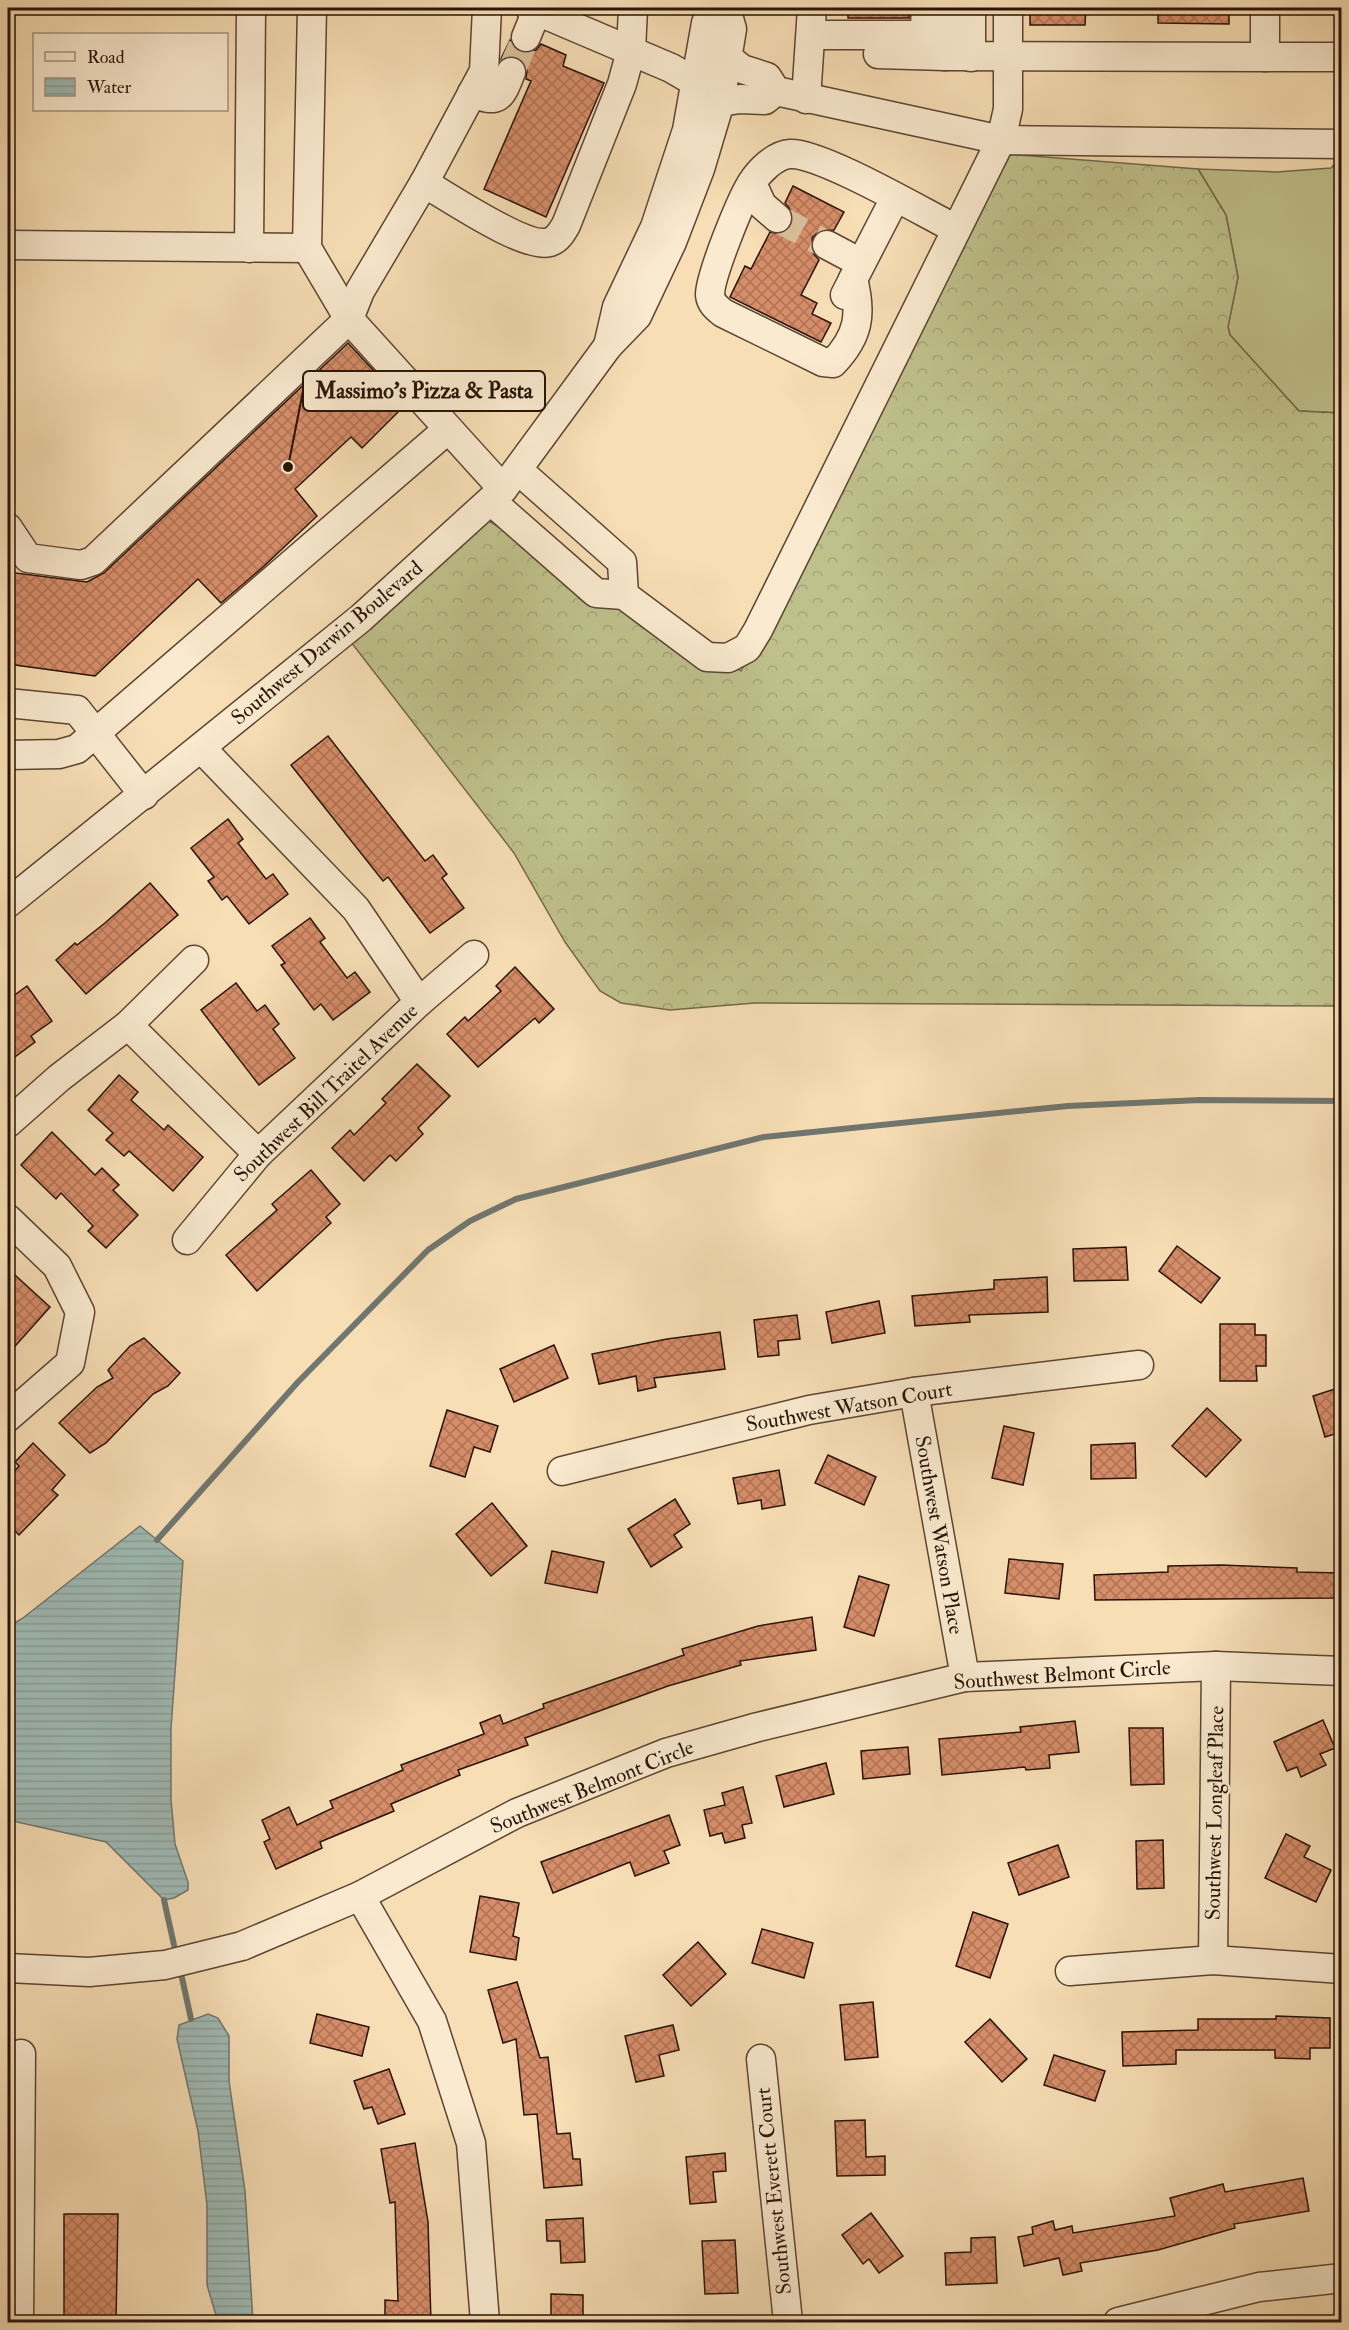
<svg xmlns="http://www.w3.org/2000/svg" width="1349" height="2330" font-family="'IM FELL Double Pica',serif">
<style>
.grass{fill:#bfc18c;stroke:#746a4a;stroke-width:1.5}
.forest{fill:url(#forest-crowns);stroke:#746a4a;stroke-width:1.5}
.water{fill:url(#water-rules);stroke:#707770;stroke-width:1.5}
.lines{fill:none;stroke-linecap:round;stroke-linejoin:round}
.stream{stroke:#707770;stroke-width:6}
.building{fill:url(#building-cross-hatch);stroke:#291208;stroke-width:1.5}
.minor-tunnel{stroke:#d8bf9b;stroke-width:28;stroke-dasharray:28 14;stroke-linecap:butt}
.minor-casing{stroke:#5c4533;stroke-width:31}
.minor{stroke:#faeacf;stroke-width:28}
.labels{text-anchor:middle;dominant-baseline:central;stroke-width:5;stroke-linejoin:round;paint-order:stroke}
.street-label{font-size:21px;fill:#291208;stroke:#faeacf}
.leader{fill:none;stroke:#291208;stroke-width:2}
.callout-dot{fill:#291208;stroke:#faeacf;stroke-width:2}
.callout{fill:#faeacf;stroke:#291208;stroke-width:2}
.callout-label{font-size:22px;text-anchor:middle;font-weight:bold;fill:#291208}
</style>
<defs>
<pattern id="forest-crowns" width="20" height="18" patternUnits="userSpaceOnUse" patternTransform="scale(1.5)"><rect width="20" height="18" fill="#bfc18c"/><path d="M2 6a3 3 0 1 1 6 0M12 15a3 3 0 1 1 6 0" fill="none" stroke="#a4a577"/></pattern>
<pattern id="water-rules" width="6" height="5" patternUnits="userSpaceOnUse" patternTransform="scale(1.5)"><rect width="6" height="5" fill="#9fbbb6"/><path d="M0 2.5h6" fill="none" stroke="#89a09b"/></pattern>
<pattern id="building-cross-hatch" width="8" height="8" patternUnits="userSpaceOnUse" patternTransform="scale(1.5)"><rect width="8" height="8" fill="#d68d69"/><path d="M0 0l8 8M0 8l8-8" fill="none" stroke="#ae7254"/></pattern>
</defs>
<rect width="100%" height="100%" fill="#f7deb5"/>
<filter id="stains"><feTurbulence type="fractalNoise" baseFrequency=".00333" numOctaves="4"/><feColorMatrix values="0 0 0 0 .2 0 0 0 0 .09 0 0 0 0 .02 0 0 0 .5 -.17"/></filter>
<radialGradient id="worn" r=".72"><stop offset=".6" stop-color="#630" stop-opacity="0"/><stop offset="1" stop-color="#630" stop-opacity=".3"/></radialGradient>
<path class="grass" d="M1341,158V413L1299,411L1230,335L1228,327L1238,277L1226,215L1198,169L1276,172L1331,168Z"/>
<path class="forest" d="M1006,154L1198,169L1226,215L1238,277L1228,327L1230,335L1299,411L1341,413V1006L755,1003L670,1010L621,1003L600,991L565,942L514,853L351,642L487,520L741,671Z"/>
<g class="water">
<path d="M140,1526L183,1561L171,1728V1800L175,1844L188,1882V1890L174,1898L164,1900L106,1842L8,1820V1627L23,1618Z"/>
<path d="M208,2014L218,2018L229,2036V2081L245,2191L253,2322H218L207,2285V2205L198,2131L177,2039L179,2025Z"/>
</g>
<g class="lines">
<g class="stream">
<path d="M157,1540L298,1382L428,1250L470,1221L516,1199L764,1137L1068,1106L1200,1100L1342,1101"/>
<path d="M164,1900L174,1945"/>
<path d="M182,1978L191,2019"/>
</g>
</g>
<g class="building">
<rect x="848" y="8" width="61" height="10"/>
<path d="M1030,8H1086L1085,25H1030Z"/>
<path d="M1158,8H1229V24L1158,23Z"/>
<path d="M510,40L513,47L520,52L536,50L541,44L566,55L563,66L604,83L546,217L484,189L531,81L526,79L527,70L524,62L518,57L509,56L501,59Z"/>
<path d="M793,186L844,212L834,230L819,231L812,238L813,253L819,260L801,295L817,303L812,314L831,323L821,342L730,297L745,266L751,269L770,232L782,234L790,228L793,213L785,203Z"/>
<path d="M348,343L388,386L384,391L401,409L362,448L351,437L295,489L317,516L262,568L221,603L198,579L95,676L8,664V572L87,582L104,573Z"/>
<path d="M328,736L425,861L433,855L447,874L442,878L464,908L430,933L388,877L383,881L291,765Z"/>
<path d="M228,819L243,839L238,843L266,879L273,874L288,894L249,924L227,896L222,900L208,881L214,877L191,848Z"/>
<path d="M150,883L178,915L86,994L56,960L75,943L77,945L105,923Z"/>
<path d="M310,918L325,938L320,942L347,978L355,972L370,992L333,1020L321,1004L314,1010L281,965L285,963L272,946Z"/>
<path d="M515,967L554,1009L539,1023L535,1018L478,1067L447,1034L465,1017L468,1021L501,991L496,986Z"/>
<path d="M236,983L257,1011L265,1005L279,1024L273,1029L295,1058L259,1085L201,1010Z"/>
<path d="M27,986L52,1021L31,1036L35,1042L8,1062V1000Z"/>
<path d="M417,1064L450,1096L418,1128L423,1134L396,1161L390,1155L364,1181L332,1148L350,1130L354,1135L386,1103L382,1099Z"/>
<path d="M119,1075L138,1092L131,1100L164,1130L168,1125L203,1157L173,1191L129,1151L124,1156L106,1140L113,1133L88,1110Z"/>
<path d="M52,1132L95,1175L102,1168L119,1185L113,1190L138,1215L106,1248L88,1231L93,1226L61,1193L56,1199L21,1165Z"/>
<path d="M311,1170L340,1204L326,1217L331,1223L257,1291L226,1255L277,1210L272,1204Z"/>
<path d="M1177,1246L1220,1278L1201,1303L1159,1271Z"/>
<path d="M1126,1247L1128,1280L1074,1281L1073,1249Z"/>
<path d="M15,1275L50,1307L8,1354V1284Z"/>
<path d="M1047,1277L1048,1312L969,1315L970,1322L915,1326L912,1296L994,1289V1280Z"/>
<path d="M879,1301L885,1333L832,1343L826,1312Z"/>
<path d="M797,1315L800,1339L778,1341L779,1355L758,1357L754,1320Z"/>
<path d="M1220,1324H1255V1335H1266V1366H1256L1257,1381H1220Z"/>
<path d="M720,1332L725,1369L654,1378L656,1387L638,1391L636,1376L599,1384L592,1354L667,1339Z"/>
<path d="M144,1338L180,1373L168,1386L153,1394L106,1443L90,1453L59,1423L97,1387L113,1378L108,1370L130,1346Z"/>
<path d="M554,1345L568,1378L514,1402L500,1369Z"/>
<path d="M1341,1387V1432L1325,1437L1313,1396Z"/>
<path d="M1207,1408L1241,1440L1206,1477L1172,1446Z"/>
<path d="M447,1410L498,1426L490,1452L474,1447L465,1477L430,1466Z"/>
<path d="M1004,1426L1034,1433L1023,1485L992,1478Z"/>
<path d="M33,1443L65,1475L52,1490L58,1495L19,1535L8,1524V1478L19,1466L15,1462Z"/>
<path d="M1135,1443L1136,1478L1091,1479V1445Z"/>
<path d="M828,1455L876,1477L864,1505L815,1483Z"/>
<path d="M779,1470L785,1505L762,1509L761,1500L738,1504L733,1478Z"/>
<path d="M675,1499L690,1524L674,1535L682,1547L651,1567L628,1529Z"/>
<path d="M492,1503L527,1546L491,1576L456,1534Z"/>
<path d="M552,1551L604,1562L597,1593L545,1583Z"/>
<path d="M1009,1559L1063,1564L1059,1599L1005,1593Z"/>
<path d="M1221,1565L1297,1568V1572L1341,1573V1598L1095,1600L1094,1575L1168,1572V1566Z"/>
<path d="M859,1576L889,1585L874,1636L844,1627Z"/>
<path d="M812,1617L816,1650L740,1661L741,1665L668,1686L525,1738L528,1745L458,1770L460,1775L391,1804L394,1811L320,1842L322,1848L276,1869L264,1842L270,1839L262,1820L289,1807L297,1825L333,1808L330,1801L403,1770L401,1765L484,1734L480,1723L500,1715L503,1724L544,1708L543,1704L684,1655L682,1649L758,1626Z"/>
<path d="M1323,1720L1335,1748L1320,1754L1326,1765L1301,1777L1297,1767L1287,1771L1274,1742Z"/>
<path d="M1075,1721L1079,1752L1049,1755L1050,1768L1026,1770L1025,1767L942,1775L939,1739L1021,1732L1020,1727Z"/>
<path d="M1129,1728H1163L1164,1784L1131,1785Z"/>
<path d="M908,1747L910,1774L863,1779L861,1751Z"/>
<path d="M826,1763L834,1794L784,1807L776,1776Z"/>
<path d="M743,1787L752,1823L742,1825L745,1838L725,1843L722,1833L710,1836L704,1810L725,1805L722,1793Z"/>
<path d="M669,1815L680,1845L664,1851L669,1863L635,1876L630,1862L553,1893L541,1862Z"/>
<path d="M1286,1834L1310,1846L1304,1857L1331,1870L1316,1902L1265,1878Z"/>
<path d="M1163,1840L1164,1888L1137,1889L1136,1841Z"/>
<path d="M1058,1845L1069,1877L1019,1895L1008,1863Z"/>
<path d="M480,1896L519,1903L513,1936L519,1938L516,1960L470,1952Z"/>
<path d="M973,1912L1008,1924L990,1978L956,1966Z"/>
<path d="M762,1929L813,1943L804,1978L752,1963Z"/>
<path d="M698,1942L726,1974L691,2006L663,1975Z"/>
<path d="M517,1982L540,2058L548,2057L557,2134L570,2133L573,2159H580L582,2185L544,2188L537,2114L524,2115L516,2039L503,2043L488,1990Z"/>
<path d="M873,2002L878,2057L845,2060L840,2005Z"/>
<path d="M317,2014L369,2027L362,2056L310,2043Z"/>
<path d="M1276,2016L1330,2018V2048H1310V2059L1275,2058V2050H1176V2064L1123,2066L1122,2032L1198,2030V2019H1276Z"/>
<path d="M990,2019L1027,2059L1002,2082L965,2042Z"/>
<path d="M673,2025L679,2050L659,2055L664,2076L636,2082L625,2036Z"/>
<path d="M1054,2055L1105,2071L1095,2101L1044,2085Z"/>
<path d="M389,2069L405,2114L378,2124L372,2107L364,2109L354,2081Z"/>
<path d="M865,2120L866,2157L885,2156V2175L837,2176L835,2121Z"/>
<path d="M415,2143L428,2222L431,2322H385V2300L398,2301L395,2202L390,2203L381,2149Z"/>
<path d="M725,2153L726,2171L713,2172L716,2202L690,2204L686,2157Z"/>
<path d="M1303,2178L1309,2211L1234,2224L1235,2228L1158,2250L1080,2263L1082,2271L1063,2275L1059,2258L1024,2266L1018,2237L1033,2234L1032,2227L1053,2221L1055,2230L1072,2226L1073,2233L1175,2216L1170,2198L1223,2184L1225,2192Z"/>
<path d="M871,2213L903,2256L879,2273L869,2259L863,2264L842,2235Z"/>
<path d="M64,2214H118L116,2322H64Z"/>
<path d="M583,2218L585,2262L561,2263L560,2241H547L546,2220Z"/>
<path d="M995,2237L997,2283L946,2285L945,2253L971,2252V2238Z"/>
<path d="M735,2240L738,2293L705,2294L702,2241Z"/>
<path d="M551,2294L583,2295V2322H551Z"/>
</g>
<g class="lines">
<g class="minor-tunnel">
<path d="M511,72L526,37"/>
<path d="M777,218L827,245"/>
</g>
<g class="minor-casing">
<g id="minor">
<path d="M312,8L307,248L349,319L503,489"/>
<path d="M530,8L671,68L697,83"/>
<path d="M946,8L945,56L1265,57V8"/>
<path d="M811,35H914L921,33L925,26L926,8"/>
<path d="M526,37L538,8"/>
<path d="M878,54L945,56"/>
<path d="M971,57V8"/>
<path d="M1265,57H1342"/>
<path d="M728,58L742,69L767,77L776,91L1001,140L1342,144"/>
<path d="M472,93C500,104 501,97 511,72"/>
<path d="M806,99L812,8"/>
<path d="M720,102L740,99L765,100L776,91"/>
<path d="M424,183C449,197 526,250 550,242C558,239 562,232 566,225L622,84L631,51L633,8"/>
<path d="M752,183L762,205L777,218"/>
<path d="M8,245L307,248"/>
<path d="M827,245L861,263"/>
<path d="M249,248L251,8"/>
<path d="M853,279C862,314 859,336 833,363L823,362L723,313C717,308 711,304 710,295C710,276 740,202 751,184C759,171 775,155 790,154C820,152 924,213 956,229"/>
<path d="M845,295L895,198"/>
<path d="M608,346L617,307L655,227L687,130L706,23L715,8"/>
<path d="M518,470L622,562L624,595"/>
<path d="M491,501L596,593L624,595L707,657L728,658L747,648L758,630L1001,140L1008,109V8"/>
<path d="M8,528L28,558L81,565L93,561L349,319L360,291L424,183L484,71L487,8"/>
<path d="M8,703L77,710L144,795"/>
<path d="M202,749L356,909L419,1002"/>
<path d="M8,755L59,754L77,749L447,430"/>
<path d="M8,903L361,618L503,489L608,346L637,316L672,242L700,169L720,102L732,29L726,8"/>
<path d="M128,1025L258,1154"/>
<path d="M8,1123L59,1078L128,1025L194,960"/>
<path d="M8,1219L57,1266L80,1312L70,1363L8,1417"/>
<path d="M187,1240L258,1154L419,1002L474,955"/>
<path d="M914,1392L965,1677"/>
<path d="M562,1471L809,1410L914,1392L1139,1365"/>
<path d="M360,1896L432,2021L471,2143L485,2322"/>
<path d="M1213,1960L1216,1666"/>
<path d="M8,1968L89,1972L165,1965L242,1946L360,1896L517,1813L666,1753L758,1727L965,1677L1216,1666L1342,1671"/>
<path d="M1070,1971L1213,1960L1342,1969"/>
<path d="M761,2059L788,2322"/>
<path d="M19,2322L21,2054"/>
<path d="M1118,2322L1259,2287L1342,2278"/>
</g>
</g>
<use href="#minor" class="minor"/>
</g>
<g class="labels">
<g class="street-label">
<text transform="translate(327 643) rotate(-40)">Southwest Darwin Boulevard</text>
<text transform="translate(326 1093) rotate(-44)">Southwest Bill Traitel Avenue</text>
<text transform="translate(849 1407) rotate(-10)">Southwest Watson Court</text>
<text transform="translate(939 1535) rotate(80)">Southwest Watson Place</text>
<text transform="translate(1062 1675) rotate(-4)">Southwest Belmont Circle</text>
<text transform="translate(592 1787) rotate(-22)">Southwest Belmont Circle</text>
<text transform="translate(1215 1813) rotate(-89)">Southwest Longleaf Place</text>
<text transform="translate(774 2191) rotate(-96)">Southwest Everett Court</text>
</g>
</g>
<path class="leader" d="M288 467L303 391"/>
<circle class="callout-dot" cx="288" cy="467" r="6"/>
<rect class="callout" x="303" y="371" width="242" height="40" rx="6"/>
<g class="callout-label">
<text x="424" y="398">Massimo's Pizza &amp; Pasta</text>
</g>
<rect width="1349" height="2330" fill="none" stroke="#f7deb5" stroke-width="30"/>
<rect x="9" y="9" width="1331" height="2312" fill="none" stroke="#291208" stroke-width="3"/>
<rect x="15" y="15" width="1319" height="2300" fill="none" stroke="#291208" stroke-width="1.5"/>
<rect x="33" y="33" width="195" height="78" fill="#faeacf" stroke="#a6947f" stroke-width="1.5"/>
<rect x="45" y="52" width="30" height="9" fill="#faeacf" stroke="#a6947f" stroke-width="1.5"/>
<text x="87" y="63" font-size="18" fill="#291208">Road</text>
<rect x="45" y="78" width="30" height="18" fill="url(#water-rules)" stroke="#a6947f" stroke-width="1.5"/>
<text x="87" y="93" font-size="18" fill="#291208">Water</text>
<rect width="100%" height="100%" filter="url(#stains)"/>
<rect width="100%" height="100%" fill="url(#worn)"/>
</svg>
